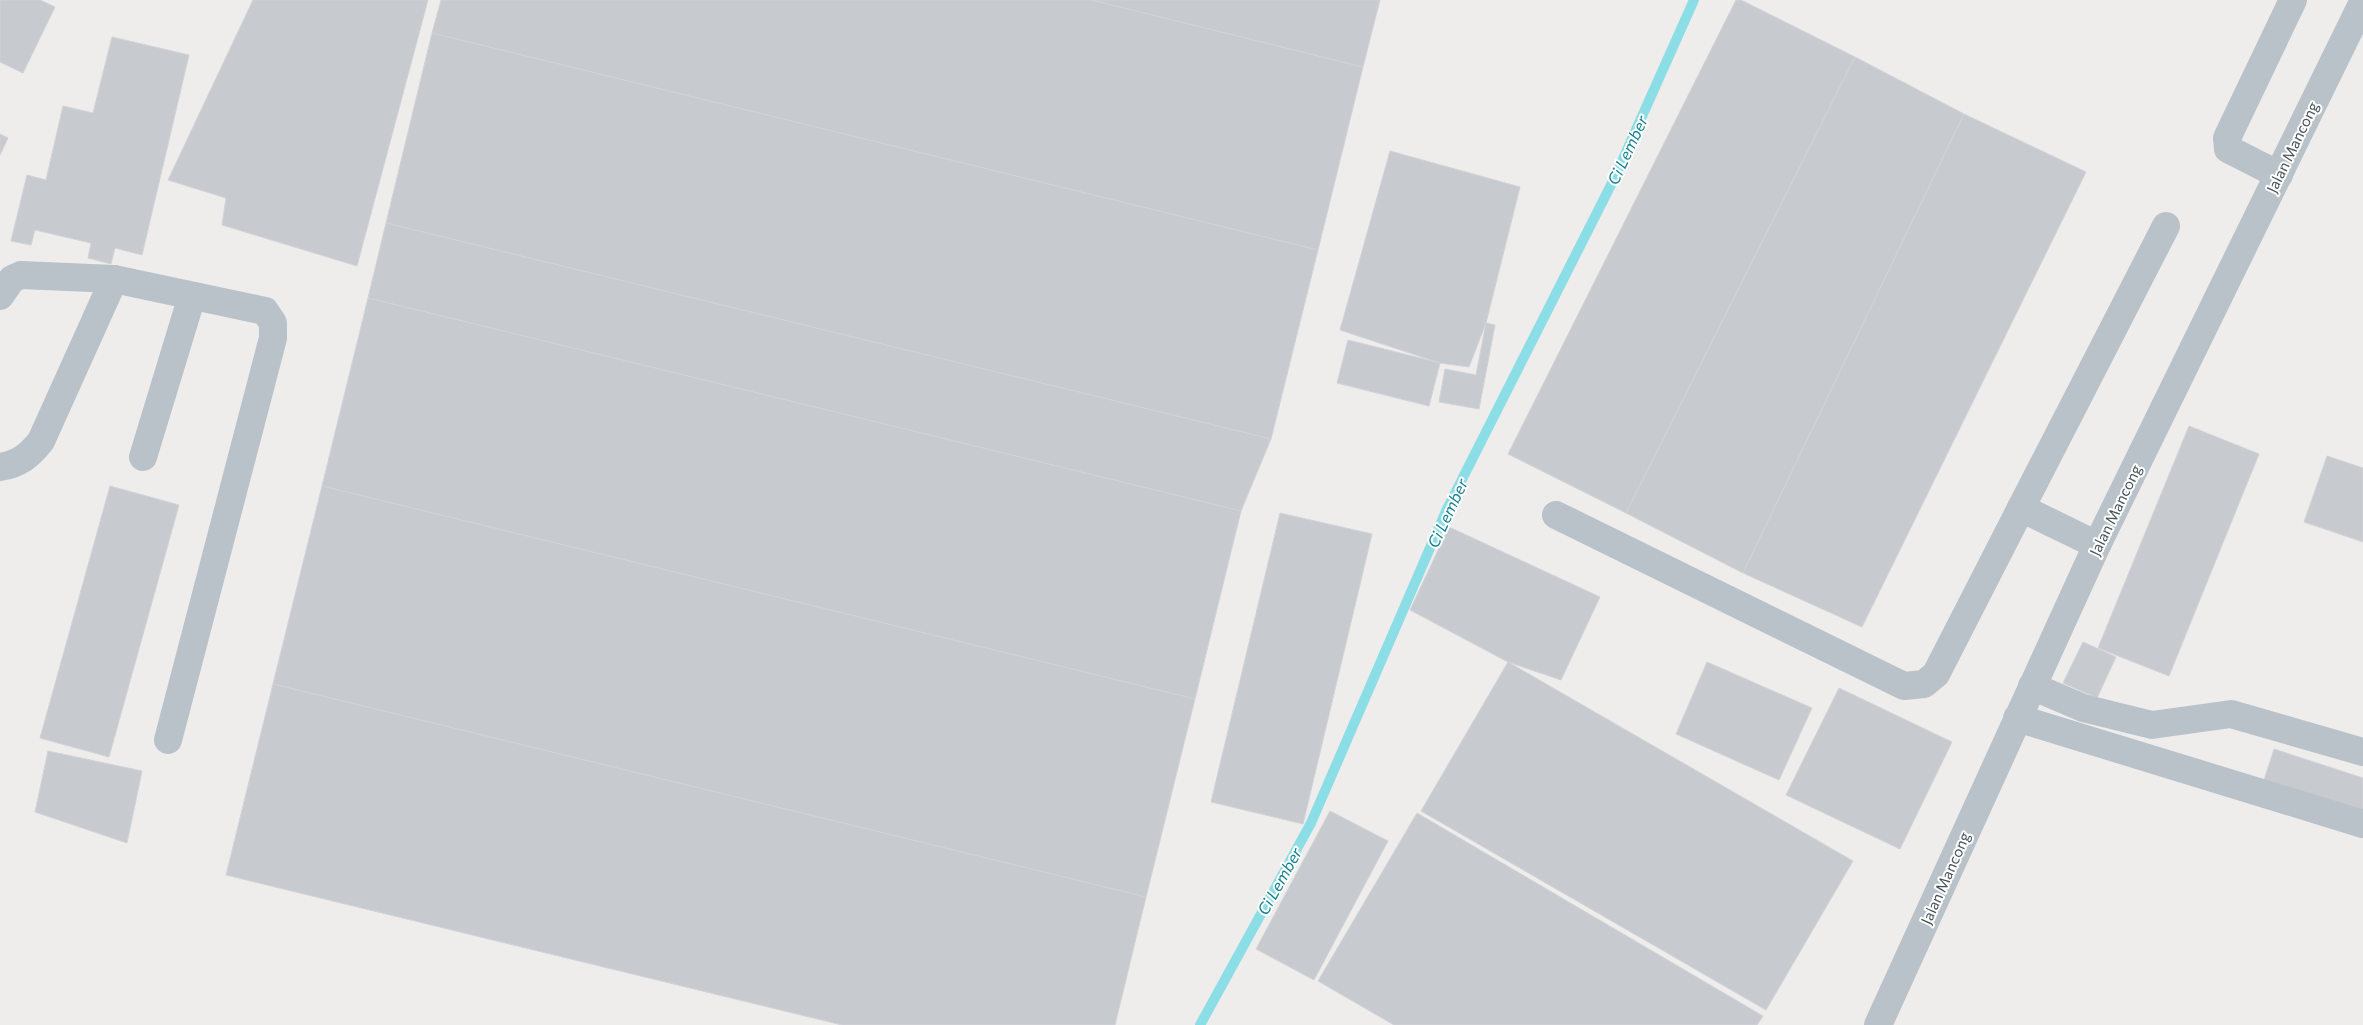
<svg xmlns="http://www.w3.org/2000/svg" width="2363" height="1025" font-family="Commissioner,sans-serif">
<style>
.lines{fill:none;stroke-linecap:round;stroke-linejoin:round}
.stream{stroke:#8bdde6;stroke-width:10}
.building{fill:#c7cacf;stroke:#d0d3d8}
.minor{stroke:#b8c2c8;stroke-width:28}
.labels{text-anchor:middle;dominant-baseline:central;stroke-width:4;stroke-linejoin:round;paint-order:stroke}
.street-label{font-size:15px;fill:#465258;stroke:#fff}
.water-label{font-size:16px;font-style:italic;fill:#138290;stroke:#fff}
</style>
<rect width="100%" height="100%" fill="#efecec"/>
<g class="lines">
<path class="stream" d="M1200,1025L1311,823L1446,511L1614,179L1694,0"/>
</g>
<g class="building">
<path d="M0,0H40L55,7L23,73L0,62Z"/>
<path d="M253,0H428L357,266L222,225L226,198L168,180Z"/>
<path d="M441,0H1092L1363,67L1318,250L432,33Z"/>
<path d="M1092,0H1380L1363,67Z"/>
<path d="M1736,0H1741L1855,57L1626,513L1508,454Z"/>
<path d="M432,33L1318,250L1271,439L386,223Z"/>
<path d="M112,37L189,55L142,255L115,248L111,264L88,258L91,243L35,230L31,245L11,241L27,175L46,180L63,106L93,113Z"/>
<path d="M1855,57L1964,114L1743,573L1626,513Z"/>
<path d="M1964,114L2086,172L1862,627L1743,573Z"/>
<path d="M0,134L8,138L0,155Z"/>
<path d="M1390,151L1520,187L1486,323L1469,367L1440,363L1340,330Z"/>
<path d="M386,223L1271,439L1241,511L368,298Z"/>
<path d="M368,298L1241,511L1195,699L322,486Z"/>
<path d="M1486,323L1495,325L1479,409L1439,402L1445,369L1476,375Z"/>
<path d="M1348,340L1440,363L1429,406L1337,383Z"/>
<path d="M2189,426L2259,454L2169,676L2098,648Z"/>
<path d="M2327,456L2363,468V542L2304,522Z"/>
<path d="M110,486L179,505L109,757L40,738Z"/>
<path d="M322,486L1195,699L1146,897L273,684Z"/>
<path d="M1280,513L1372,534L1303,824L1211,802Z"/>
<path d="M1449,527L1600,597L1561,680L1508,662L1410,610Z"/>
<path d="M2083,642L2116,657L2097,698L2063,683Z"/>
<path d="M1508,662L1853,861L1766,1010L1421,811Z"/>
<path d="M1707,662L1812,708L1779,780L1676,734Z"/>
<path d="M273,684L1146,897L1115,1025H842L226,875Z"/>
<path d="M1839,688L1952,742L1900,849L1786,795Z"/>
<path d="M2274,749L2363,778V818L2262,786Z"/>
<path d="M48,751L142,771L127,843L35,812Z"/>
<path d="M1330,811L1388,841L1314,980L1256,949Z"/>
<path d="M1417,813L1763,1016L1757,1025H1394L1318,981Z"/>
</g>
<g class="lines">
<g class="minor">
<path d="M2279,175L2228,149L2227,138L2293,0"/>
<path d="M0,296L12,279L21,275L114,279L265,311L273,323V338L168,740"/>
<path d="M143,457L192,296"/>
<path d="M0,467C19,464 29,456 41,441L114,279"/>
<path d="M1556,515L1904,686L1924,684L1936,674L2021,508"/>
<path d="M2097,545L2021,508L2166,226"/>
<path d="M2032,686L2083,708L2152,725L2231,714L2363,752"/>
<path d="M2017,718L2363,824"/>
<path d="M1878,1025L2097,545L2363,2"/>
</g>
</g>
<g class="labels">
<g class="street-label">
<text transform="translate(2292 147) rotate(-64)">Jalan Mancong</text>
<text transform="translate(2115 510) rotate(-64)">Jalan Mancong</text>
<text transform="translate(1945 878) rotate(-66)">Jalan Mancong</text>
</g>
<g class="water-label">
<text transform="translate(1627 150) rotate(-65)">Ci Lember</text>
<text transform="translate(1447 513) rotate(-65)">Ci Lember</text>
<text transform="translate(1279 881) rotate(-61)">Ci Lember</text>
</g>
</g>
</svg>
